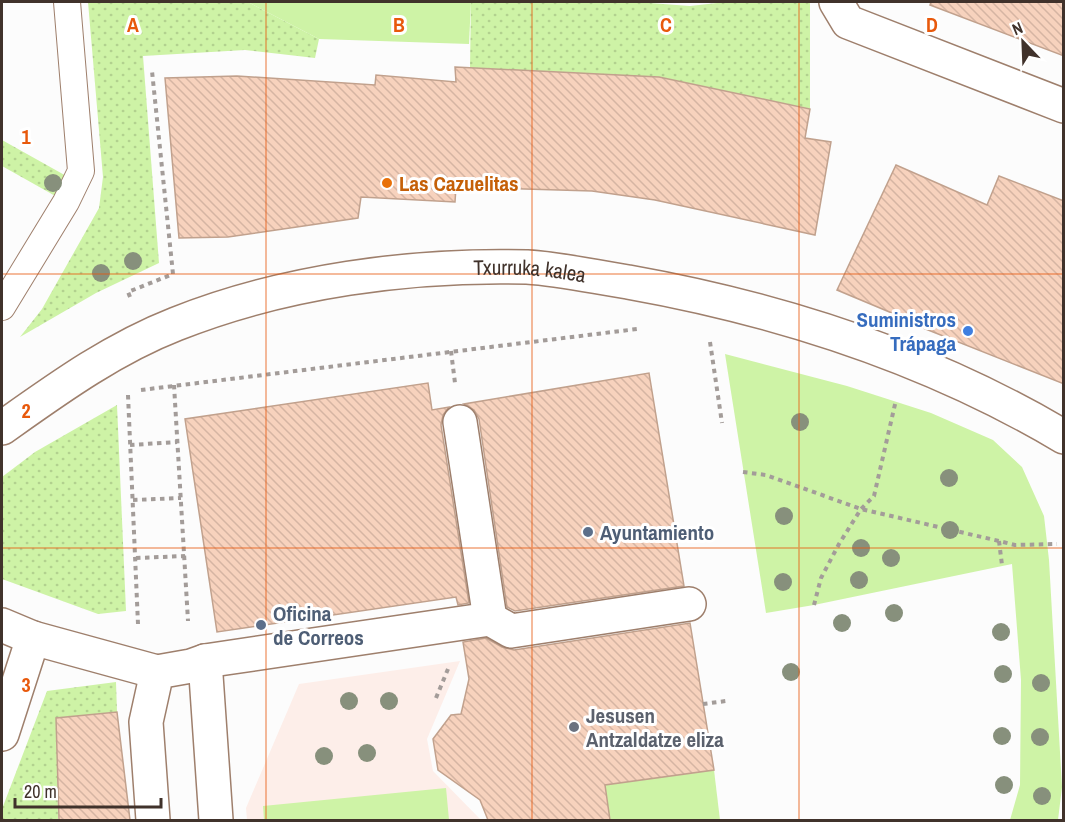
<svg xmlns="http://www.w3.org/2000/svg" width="1065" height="822" font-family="'Archivo Narrow',sans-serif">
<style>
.education{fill:#fdeee9}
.grass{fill:url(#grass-dots)}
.green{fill:#cef3a6}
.building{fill:url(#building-back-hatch);stroke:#c1a18d;stroke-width:1.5}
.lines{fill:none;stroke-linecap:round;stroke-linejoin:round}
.lane-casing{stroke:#9e7f6c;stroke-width:28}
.street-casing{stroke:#9e7f6c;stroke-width:36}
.secondary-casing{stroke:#9e7f6c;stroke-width:36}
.path{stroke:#a39c99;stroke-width:4;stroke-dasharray:4.5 4.5;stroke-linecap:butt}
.lane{stroke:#fff;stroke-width:26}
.street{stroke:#fff;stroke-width:33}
.secondary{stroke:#fff;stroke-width:33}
.tree{fill:#87907c}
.grid{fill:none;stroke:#e8590c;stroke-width:1.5;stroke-opacity:0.55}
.food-dot{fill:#e8710a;stroke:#fff;stroke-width:2}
.shop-dot{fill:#3f7fe0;stroke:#fff;stroke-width:2}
.service-dot{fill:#5c6f8a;stroke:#fff;stroke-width:2}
.worship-dot{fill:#6b7280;stroke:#fff;stroke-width:2}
.labels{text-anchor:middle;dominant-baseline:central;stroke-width:6;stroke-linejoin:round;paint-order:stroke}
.food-label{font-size:21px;font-weight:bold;fill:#c56008;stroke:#fff;text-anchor:start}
.street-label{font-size:21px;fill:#40322b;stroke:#fff}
.shop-label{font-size:21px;font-weight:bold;fill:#366cbe;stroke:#fff;text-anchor:end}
.service-label{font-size:21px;font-weight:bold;fill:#4e5e75;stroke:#fff;text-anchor:start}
.worship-label{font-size:21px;font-weight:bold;fill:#5b616d;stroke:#fff;text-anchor:start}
.grid-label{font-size:20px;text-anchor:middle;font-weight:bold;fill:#e8590c;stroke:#fff;stroke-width:6;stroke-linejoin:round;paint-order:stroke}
</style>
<defs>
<pattern id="grass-dots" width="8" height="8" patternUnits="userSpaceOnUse" patternTransform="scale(1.5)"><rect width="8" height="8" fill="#cef3a6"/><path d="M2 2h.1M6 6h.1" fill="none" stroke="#b2d18f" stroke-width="1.8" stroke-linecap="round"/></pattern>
<pattern id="building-back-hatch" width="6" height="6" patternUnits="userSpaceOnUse" patternTransform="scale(1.5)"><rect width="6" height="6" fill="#f7d2bd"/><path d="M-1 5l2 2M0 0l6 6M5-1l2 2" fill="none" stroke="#d5b5a3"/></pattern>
</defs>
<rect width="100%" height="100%" fill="#fcfcfc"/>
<path class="education" d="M460,661L427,739L433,771L481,820H247L246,808L299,684Z"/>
<g class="grass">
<path d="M88,2H248L319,39L315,58L245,50L143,56L159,263L96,293L20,337L42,309L99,208L103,177Z"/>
<path d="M471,2H636L690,6L726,2H810V109L659,77L470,68Z"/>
<path d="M2,140L77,182L66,202L2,166Z"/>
<path d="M117,405L126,611L98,614L2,579V477L35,452Z"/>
<path d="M116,682L117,712L57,718L58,820H2V809L47,691Z"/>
</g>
<g class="green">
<path d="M248,2H471L469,44L319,39Z"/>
<path d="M725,354L847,386L931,413L993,440L1022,467L1044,516L1049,560L1062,787L1058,820H1010L1020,785L1021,680L1012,564L814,605L766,613Z"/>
<path d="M714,770L720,820H610L605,785Z"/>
<path d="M446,788L449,820H264L263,806Z"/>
</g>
<g class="building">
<path d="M931,2H1064V56L930,5Z"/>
<path d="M455,67L659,77L810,109L805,138L831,142L815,235L655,200L592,191L456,187L455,202L361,197L358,218L228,237L179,238L165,78L237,76L375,85L376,75L456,82Z"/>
<path d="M896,165L987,205L999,176L1064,201V384L898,318L899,316L837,290Z"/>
<path d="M649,373L684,586L515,611L507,607L479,419L474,410L464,404Z"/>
<path d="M428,383L432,410L449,407L443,415L441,425L469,603L458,605L456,597L217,632L185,419Z"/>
<path d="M690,623L714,770L605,785L610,820H488L480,800L438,770L433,739L451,715L461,714L469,679L463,642L486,638L502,647L514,650Z"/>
<path d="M117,712L130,820H59L56,718Z"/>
</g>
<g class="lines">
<g class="lane-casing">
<path id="lane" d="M2,307L66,202L81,171L67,2"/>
</g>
<g class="street-casing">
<g id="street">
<path d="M836,2L848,22L1064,106"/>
<path d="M490,619L511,631L689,604"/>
<path d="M2,625L33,638L157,672"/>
<path d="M205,661L216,820"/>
<path d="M2,734L33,638"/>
<path d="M153,820L146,722L157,672L191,666L205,661L490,619L460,422"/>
</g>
</g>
<g class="secondary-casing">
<g id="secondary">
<path id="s1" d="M2,428C57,389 112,349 176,324C284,281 411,264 527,267C560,269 595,277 628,282C779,309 931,358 1064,437"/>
</g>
</g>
<g class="path">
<path d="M130,297L128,292L173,274L152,71"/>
<path d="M710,342L722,423"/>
<path d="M451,351L455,383"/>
<path d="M174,385L188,621"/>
<path d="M141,390L637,329"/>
<path d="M128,395L138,624"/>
<path d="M130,445L177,442"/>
<path d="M743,472L766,475L861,509L999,541L1015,545L1057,544"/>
<path d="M133,500L181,498"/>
<path d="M999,541L1002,565"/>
<path d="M136,558L185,556"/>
<path d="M814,605L821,578L839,544L861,509L874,496L896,400"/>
<path d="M436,698L448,669"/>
<path d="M703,704L726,701"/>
</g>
<use href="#lane" class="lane"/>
<use href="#street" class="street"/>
<use href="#secondary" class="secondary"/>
</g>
<g class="tree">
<circle cx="53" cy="183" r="9"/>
<circle cx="133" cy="261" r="9"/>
<circle cx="101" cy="273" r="9"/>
<circle cx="800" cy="422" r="9"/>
<circle cx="949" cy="478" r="9"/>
<circle cx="784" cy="516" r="9"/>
<circle cx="950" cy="530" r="9"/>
<circle cx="861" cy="548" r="9"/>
<circle cx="891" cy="558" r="9"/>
<circle cx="859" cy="580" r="9"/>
<circle cx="783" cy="582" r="9"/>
<circle cx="894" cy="613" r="9"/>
<circle cx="842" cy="623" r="9"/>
<circle cx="1001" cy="632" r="9"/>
<circle cx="791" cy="672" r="9"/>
<circle cx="1003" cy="674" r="9"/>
<circle cx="1041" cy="683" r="9"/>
<circle cx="349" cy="701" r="9"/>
<circle cx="389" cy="701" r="9"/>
<circle cx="1002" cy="736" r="9"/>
<circle cx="1040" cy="737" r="9"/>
<circle cx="367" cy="753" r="9"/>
<circle cx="324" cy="756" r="9"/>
<circle cx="1004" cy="785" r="9"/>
<circle cx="1042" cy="796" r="9"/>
</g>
<path class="grid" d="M266,2V820M532,2V820M799,2V820M2,274H1064M2,548H1064"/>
<circle class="food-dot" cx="387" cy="183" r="6"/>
<circle class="shop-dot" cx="968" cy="331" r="6"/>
<g class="service-dot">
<circle cx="588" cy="532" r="6"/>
<circle cx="261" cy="625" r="6"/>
</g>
<circle class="worship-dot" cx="574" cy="727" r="6"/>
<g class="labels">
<g class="food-label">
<text x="399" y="183">Las Cazuelitas</text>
</g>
<g class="street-label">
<text stroke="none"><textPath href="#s1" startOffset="564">Txurruka kalea</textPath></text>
</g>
<g class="shop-label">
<text x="956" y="319">Suministros<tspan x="956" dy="24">Trápaga</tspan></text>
</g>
<g class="service-label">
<text x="600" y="532">Ayuntamiento</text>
<text x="273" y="613">Oficina<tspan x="273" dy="24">de Correos</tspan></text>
</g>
<g class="worship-label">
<text x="586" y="715">Jesusen<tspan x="586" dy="24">Antzaldatze eliza</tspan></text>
</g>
</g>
<g class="grid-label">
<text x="133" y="32">A</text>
<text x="399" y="32">B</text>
<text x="666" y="32">C</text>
<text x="932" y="32">D</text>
<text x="26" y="144">1</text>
<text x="26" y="418">2</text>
<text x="26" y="692">3</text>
</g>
<rect width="1065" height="822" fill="none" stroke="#40322b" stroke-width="6"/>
<g transform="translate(1023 42) rotate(337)" stroke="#ffffff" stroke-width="4.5" paint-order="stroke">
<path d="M0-4.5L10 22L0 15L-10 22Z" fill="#40322b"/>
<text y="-9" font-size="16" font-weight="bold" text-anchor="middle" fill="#40322b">N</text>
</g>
<path d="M15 798v9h146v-9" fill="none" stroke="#40322b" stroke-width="3"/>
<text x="24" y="798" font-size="18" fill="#40322b" stroke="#ffffff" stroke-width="4.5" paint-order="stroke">20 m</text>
</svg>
